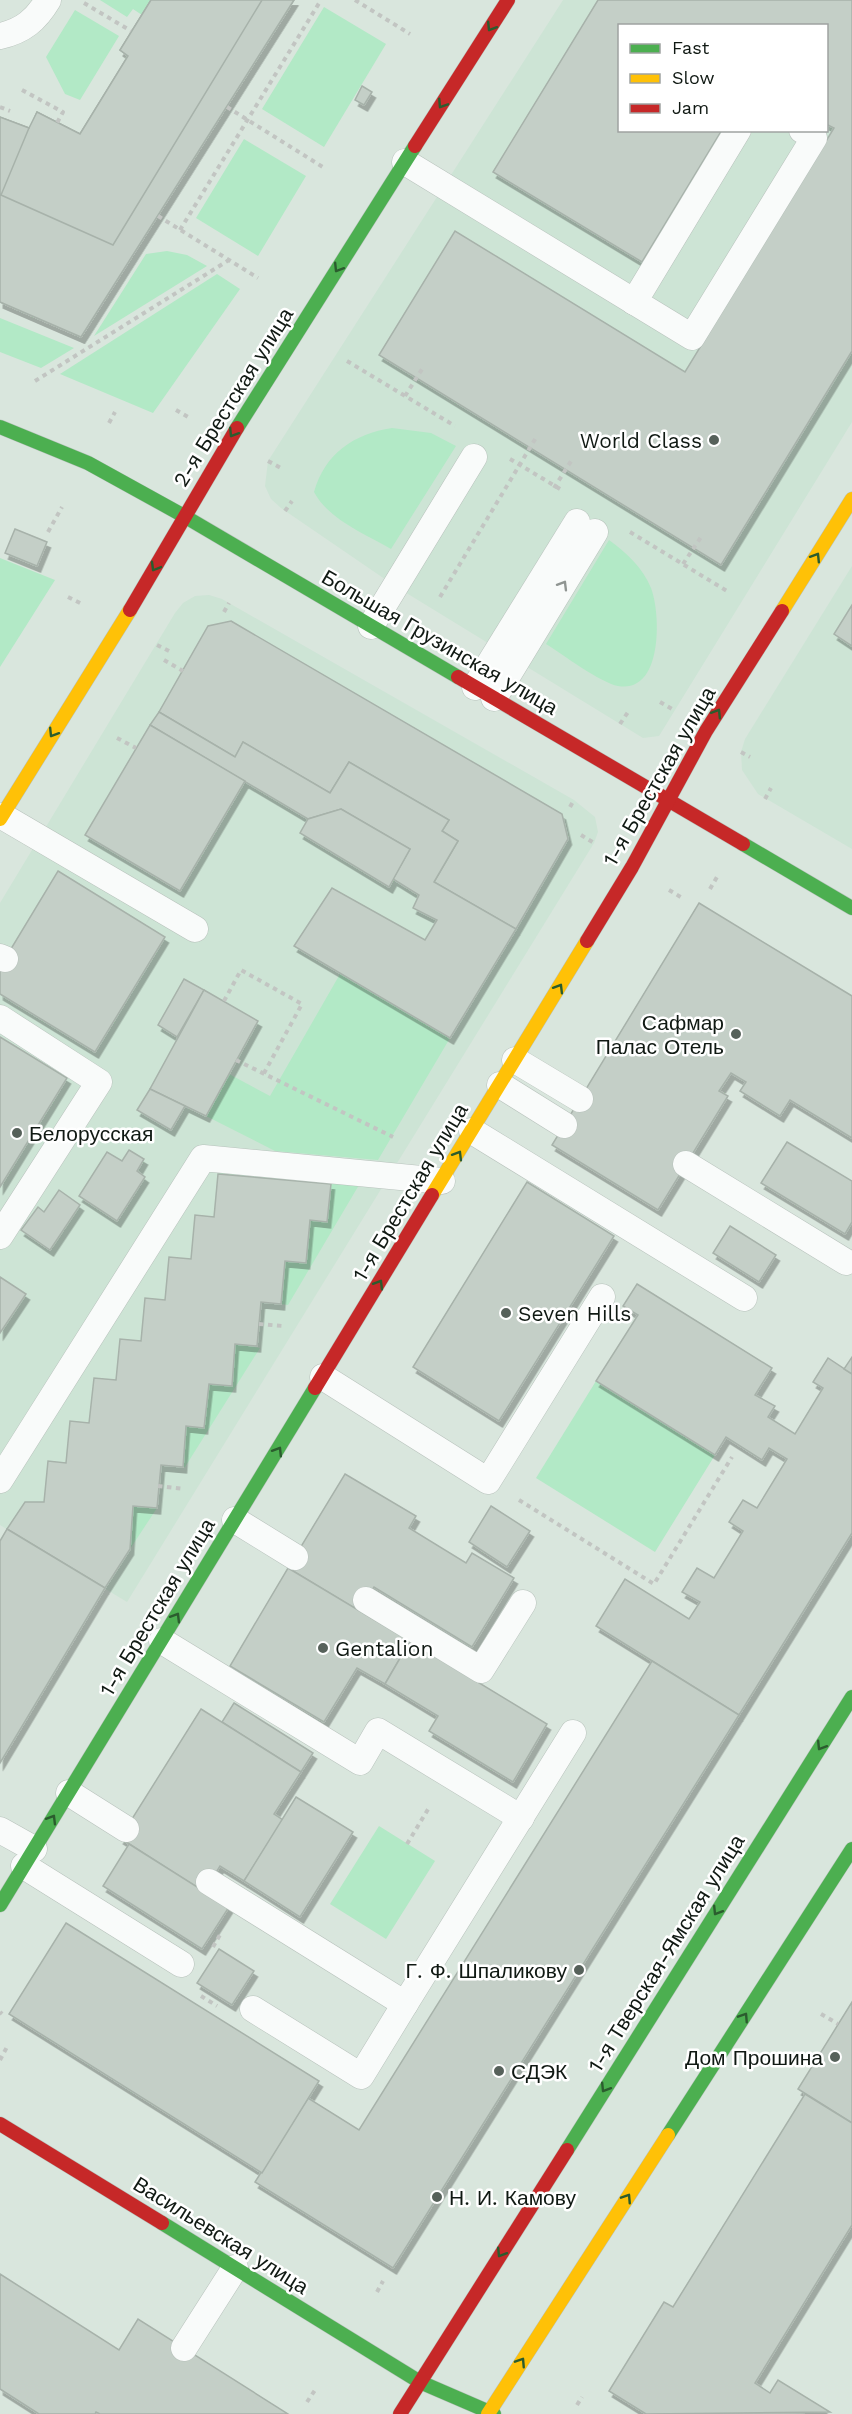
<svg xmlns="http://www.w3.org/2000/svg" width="852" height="2414" font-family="'Work Sans',sans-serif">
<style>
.built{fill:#cde4d5;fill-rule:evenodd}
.green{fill:#b2e9c6}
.building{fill:#c4cfc7;stroke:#a7b2aa;stroke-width:1.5;filter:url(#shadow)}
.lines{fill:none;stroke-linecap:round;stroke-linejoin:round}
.lane-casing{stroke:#b8c2bc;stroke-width:27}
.fast-casing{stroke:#b8c2bc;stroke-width:15}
.slow-casing{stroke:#b8c2bc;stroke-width:15}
.jam-casing{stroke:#b8c2bc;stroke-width:15}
.path{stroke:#c2c5c2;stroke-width:4;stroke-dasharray:4.5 4.5;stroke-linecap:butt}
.lane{stroke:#f9fbfa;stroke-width:26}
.fast{stroke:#4caf50;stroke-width:14}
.slow{stroke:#ffc107;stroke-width:14}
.jam{stroke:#c62828;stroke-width:14}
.oneway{stroke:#2b5c2e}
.oneway2{stroke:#909592}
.poi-dot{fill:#56615a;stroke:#fff;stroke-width:2}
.labels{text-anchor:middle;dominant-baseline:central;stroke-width:5;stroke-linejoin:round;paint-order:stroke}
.street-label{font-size:21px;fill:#101913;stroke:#fff}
.poi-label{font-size:21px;fill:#101913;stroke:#fff;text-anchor:start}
</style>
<defs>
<filter id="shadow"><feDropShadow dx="3.5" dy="6" stdDeviation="0" flood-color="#0004"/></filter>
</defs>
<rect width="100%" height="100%" fill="#d9e6dd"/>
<g class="built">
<path d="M563,0H852V422L659,736L643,738L395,586L281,508L271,499L265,486L268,461ZM620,26H826V130H620Z"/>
<path d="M852,566V849L758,794L742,770L741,752L745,739Z"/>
<path d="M209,595L222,599L574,800L595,817L598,832L594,843L127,1602L0,1525V903L175,613L183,603L195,596Z"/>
</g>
<g class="green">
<path d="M100,0H151L142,15L133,9L127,17Z"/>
<path d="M324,7L386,44L324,147L262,109Z"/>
<path d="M75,10L119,36L80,100L65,94L46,57Z"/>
<path d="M244,139L306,176L258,256L196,218Z"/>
<path d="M167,251L187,255L207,266L94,336L146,254Z"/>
<path d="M217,274L240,289L153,413L60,374Z"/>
<path d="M0,318L74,348L41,368L0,352Z"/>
<path d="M392,428L431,433L456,446L391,549C365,534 328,519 314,492C325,453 354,434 392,428Z"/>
<path d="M609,540C627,553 643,568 651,588C661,614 663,694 618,686C601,683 562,654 546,644Z"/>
<path d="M0,558L55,580L0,667Z"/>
<path d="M340,974L450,1038L378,1160L275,1151L206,1116L229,1074L270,1096Z"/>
<path d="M219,1171L359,1185L288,1305L281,1304L285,1261L310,1220L327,1221L331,1184L219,1174Z"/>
<path d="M235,1344L260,1348L185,1467H183L186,1426L204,1428L209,1384L232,1386Z"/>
<path d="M596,1381L715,1455L655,1552L536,1478Z"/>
<path d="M133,1506L157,1508L130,1549Z"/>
<path d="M379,1826L435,1861L386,1939L330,1904Z"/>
</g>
<g class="building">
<path d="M151,0H262L113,245L1,195L37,112L80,134L128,56L120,50Z"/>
<path d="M151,0H294L81,337L0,302V117L29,128L37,112L80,134L128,56L120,50Z"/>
<path d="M262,0H294L81,337L0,302V117L29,128L1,195L113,245Z"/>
<path d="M598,0H852V351L721,565L379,355L455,231L685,372L834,128L826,124V26H620V130H722L642,262L493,172Z"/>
<path d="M362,86L372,92L364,105L355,100Z"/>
<path d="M15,529L47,542L37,566L5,553Z"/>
<path d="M852,605V646L834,634Z"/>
<path d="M231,621L562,814L568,839L516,929L434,882L458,841L442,831L449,820L349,762L330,793L243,742L235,757L159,712L208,626Z"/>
<path d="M159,712L235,757L243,742L330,793L349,762L449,820L442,831L458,841L434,882L516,929L450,1038L294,946L332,888L425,940L437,920L413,908L419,895L393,879L410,849L341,809L308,819L150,725Z"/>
<path d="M150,725L245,781L180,891L85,835Z"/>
<path d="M341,809L410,849L389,887L300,833L308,819Z"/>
<path d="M58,871L165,937L95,1052L0,994V967Z"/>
<path d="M699,903L852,996V1138L790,1100L780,1116L740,1091L746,1082L731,1073L719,1091L728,1096L658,1210L552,1145Z"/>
<path d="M184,979L204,990L177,1037L158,1025Z"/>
<path d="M204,990L258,1021L206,1116L150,1089Z"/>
<path d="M0,1037L67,1078L0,1187Z"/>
<path d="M150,1089L185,1106L171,1130L137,1110Z"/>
<path d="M787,1142L852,1181V1222L845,1234L761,1183Z"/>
<path d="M129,1150L144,1159L137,1171L145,1177L117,1221L79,1196L107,1152L122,1161Z"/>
<path d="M218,1174L331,1184L327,1222L310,1220L306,1263L285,1261L281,1304L261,1302L257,1346L235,1344L232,1386L209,1384L204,1428L186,1426L183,1467L161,1465L157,1508L133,1506L130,1549L105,1588L7,1529L25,1502H44L48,1461L66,1463L70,1421L89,1423L94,1378L116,1380L120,1339L141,1341L145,1298L165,1300L169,1257L191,1259L195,1215L214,1217Z"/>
<path d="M527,1182L614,1236L499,1421L413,1367Z"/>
<path d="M59,1190L80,1205L50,1250L21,1230L38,1207L44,1212Z"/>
<path d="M730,1226L776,1255L759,1282L713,1253Z"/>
<path d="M0,1277L26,1294L0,1333Z"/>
<path d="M637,1284L772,1368L755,1395L775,1406L768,1417L795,1434L823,1388L813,1382L828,1358L852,1374V1533L739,1715L596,1626L625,1579L689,1619L700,1602L682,1592L697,1568L714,1578L743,1531L729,1522L743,1500L757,1508L787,1459L769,1448L762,1460L726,1437L715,1455L596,1381L638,1315L623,1306Z"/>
<path d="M852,1357V1374L844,1369Z"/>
<path d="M345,1474L416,1516L409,1528L466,1563L472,1553L514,1578L472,1647L374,1587L359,1611L288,1568Z"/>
<path d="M491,1506L530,1531L507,1567L469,1542Z"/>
<path d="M7,1529L105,1588L0,1763V1541Z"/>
<path d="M288,1568L410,1641L385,1684L357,1668L324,1722L230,1666Z"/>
<path d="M410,1641L547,1724L513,1782L429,1731L438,1716L385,1684Z"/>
<path d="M652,1661L739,1715L393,2268L255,2182L308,2098L359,2130Z"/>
<path d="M234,1703L313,1753L301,1772L222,1722Z"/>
<path d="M201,1709L301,1772L274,1814L283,1820L244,1881L220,1866L204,1892L120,1838Z"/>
<path d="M296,1797L353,1832L300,1917L244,1881Z"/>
<path d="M129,1844L229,1907L202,1949L103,1886Z"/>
<path d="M66,1923L319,2081L262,2173L9,2014Z"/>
<path d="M219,1949L254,1971L232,2005L197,1983Z"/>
<path d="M852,2002V2123L798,2089Z"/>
<path d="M805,2094L852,2123V2225L755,2383L770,2393L778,2380L830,2412L646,2414L609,2391L664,2302L673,2307Z"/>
<path d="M0,2274L119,2350L138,2319L288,2414H100L96,2412L95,2414H39L0,2389Z"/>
</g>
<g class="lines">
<g class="lane-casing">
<g id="lane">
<path d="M0,36C23,31 36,20 48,0"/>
<path d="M405,162L692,337L814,138L802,130"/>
<path d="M634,302L738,130"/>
<path d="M371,626L474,457"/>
<path d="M475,687L577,522"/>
<path d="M494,698L595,532"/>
<path d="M2,816L195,929"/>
<path d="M0,957L5,959"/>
<path d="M0,1018L99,1082L0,1236"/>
<path d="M515,1060L580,1099"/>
<path d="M500,1085L564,1125"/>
<path d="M472,1131L744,1298"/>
<path d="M686,1164L846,1262"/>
<path d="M323,1377L488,1481L602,1297"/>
<path d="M0,1480L203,1158L442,1181"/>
<path d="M235,1520L295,1557"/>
<path d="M366,1600L481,1670L523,1603"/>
<path d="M162,1641L360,1762L378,1731L521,1818"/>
<path d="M69,1793L126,1829"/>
<path d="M0,1830L34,1849"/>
<path d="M24,1866L181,1964"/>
<path d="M209,1882L405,2004L573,1733"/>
<path d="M253,2009L361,2076L405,2004"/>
<path d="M184,2348L235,2268"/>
</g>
</g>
<g class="fast-casing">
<g id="fast">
<path d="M0,427L88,463L184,516L458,677"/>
<path d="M237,428L415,146"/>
<path d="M743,844L852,908"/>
<path d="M0,1905L315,1388"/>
<path d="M668,2135L852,1849"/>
<path d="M567,2150L852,1697"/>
<path d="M162,2223L420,2382L494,2414"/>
</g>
</g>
<g class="slow-casing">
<g id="slow">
<path d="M782,611L852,499"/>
<path d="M0,819L130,610"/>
<path d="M432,1195L587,941"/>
<path d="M488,2414L668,2135"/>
</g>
</g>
<g class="jam-casing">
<g id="jam">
<path d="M415,146L508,0"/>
<path d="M130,610L237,428"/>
<path d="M458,677L743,844"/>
<path d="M587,941L632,867L706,731L782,611"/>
<path d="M315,1388L432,1195"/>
<path d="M0,2124L162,2223"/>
<path d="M400,2414L567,2150"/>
</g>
</g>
<g class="path">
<path d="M355,0L410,34"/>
<path d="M84,3L131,31"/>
<path d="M22,90L63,112L57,123"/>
<path d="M0,107L10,111"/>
<path d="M227,107L326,169"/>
<path d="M158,216L258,278"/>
<path d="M180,230L321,0"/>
<path d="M347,361L455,426"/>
<path d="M35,381L229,260"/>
<path d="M405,396L424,366"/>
<path d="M176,410L188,417"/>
<path d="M109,423L115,412"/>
<path d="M510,459L560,489"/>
<path d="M268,461L281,468"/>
<path d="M554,488L573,458"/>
<path d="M285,511L292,501"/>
<path d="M48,532L62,507"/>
<path d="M630,532L727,591"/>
<path d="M683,564L701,537"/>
<path d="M68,597L84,605"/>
<path d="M440,597L537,436"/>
<path d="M224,612L229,603"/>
<path d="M157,645L169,651"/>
<path d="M164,660L183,671"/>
<path d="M660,702L672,709"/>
<path d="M620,724L628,712"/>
<path d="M117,738L136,748"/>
<path d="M741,752L750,757"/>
<path d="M765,799L771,788"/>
<path d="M570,807L574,800"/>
<path d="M581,835L594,843"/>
<path d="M710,889L717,877"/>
<path d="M669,890L684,899"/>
<path d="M224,1001L241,970L302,1004L263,1075"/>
<path d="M236,1060L393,1137"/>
<path d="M259,1324L283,1326"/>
<path d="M158,1486L184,1489"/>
<path d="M519,1500L654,1584L732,1457"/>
<path d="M407,1844L430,1806"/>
<path d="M213,1947L221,1933"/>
<path d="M201,1996L217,2006"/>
<path d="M0,2012L2,2014"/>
<path d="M821,2014L838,2024"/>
<path d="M0,2060L8,2045"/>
<path d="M377,2292L383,2281"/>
<path d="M307,2402L315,2390"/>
<path d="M577,2405L582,2397"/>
</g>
<use href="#lane" class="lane"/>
<use href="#fast" class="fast"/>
<use href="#slow" class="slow"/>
<use href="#jam" class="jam"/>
</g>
<defs><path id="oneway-chevron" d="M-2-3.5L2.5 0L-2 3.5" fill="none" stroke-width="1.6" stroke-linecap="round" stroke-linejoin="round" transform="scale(1.5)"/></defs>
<g class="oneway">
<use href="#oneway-chevron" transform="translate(491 27) rotate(122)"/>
<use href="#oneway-chevron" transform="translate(442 104) rotate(123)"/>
<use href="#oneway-chevron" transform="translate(338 268) rotate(122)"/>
<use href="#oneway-chevron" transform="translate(233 433) rotate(122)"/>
<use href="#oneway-chevron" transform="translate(816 557) rotate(-58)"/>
<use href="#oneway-chevron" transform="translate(155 567) rotate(120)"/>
<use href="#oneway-chevron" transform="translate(717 713) rotate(-58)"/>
<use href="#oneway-chevron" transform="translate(53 733) rotate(122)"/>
<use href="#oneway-chevron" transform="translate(559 988) rotate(-59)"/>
<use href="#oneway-chevron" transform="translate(458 1155) rotate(-59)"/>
<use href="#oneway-chevron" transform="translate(379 1284) rotate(-59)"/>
<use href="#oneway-chevron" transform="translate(278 1451) rotate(-58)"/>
<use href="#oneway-chevron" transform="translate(176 1617) rotate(-59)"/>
<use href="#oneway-chevron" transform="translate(821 1746) rotate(122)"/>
<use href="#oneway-chevron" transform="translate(52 1819) rotate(-59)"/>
<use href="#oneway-chevron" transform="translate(717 1911) rotate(122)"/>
<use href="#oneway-chevron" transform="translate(744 2017) rotate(-57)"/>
<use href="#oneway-chevron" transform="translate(605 2088) rotate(122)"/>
<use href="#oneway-chevron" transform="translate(627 2198) rotate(-57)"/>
<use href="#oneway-chevron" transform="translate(501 2253) rotate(122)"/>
<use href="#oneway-chevron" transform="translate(521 2362) rotate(-57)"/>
</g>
<use class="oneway2" href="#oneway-chevron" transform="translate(563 585) rotate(-59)"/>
<g class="poi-dot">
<circle cx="714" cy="440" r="6"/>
<circle cx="736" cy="1034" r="6"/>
<circle cx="17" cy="1133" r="6"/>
<circle cx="506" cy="1313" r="6"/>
<circle cx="323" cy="1648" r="6"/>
<circle cx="579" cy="1970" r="6"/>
<circle cx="835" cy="2057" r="6"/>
<circle cx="499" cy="2071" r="6"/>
<circle cx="437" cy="2197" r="6"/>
</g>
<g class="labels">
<g class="street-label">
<text transform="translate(233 397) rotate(-58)">2-я Брестская улица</text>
<text transform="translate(440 642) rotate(30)">Большая Грузинская улица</text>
<text transform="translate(659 776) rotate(-60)">1-я Брестская улица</text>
<text transform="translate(410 1192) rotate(-59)">1-я Брестская улица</text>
<text transform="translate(157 1607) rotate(-59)">1-я Брестская улица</text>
<text transform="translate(666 1953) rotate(-58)">1-я Тверская-Ямская улица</text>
<text transform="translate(221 2235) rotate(32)">Васильевская улица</text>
</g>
<g class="poi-label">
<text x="702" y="440" text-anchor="end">World Class</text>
<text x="724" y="1022" text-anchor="end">Сафмар<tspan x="724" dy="24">Палас Отель</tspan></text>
<text x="29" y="1133">Белорусская</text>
<text x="518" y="1313">Seven Hills</text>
<text x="335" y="1648">Gentalion</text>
<text x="567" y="1970" text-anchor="end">Г. Ф. Шпаликову</text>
<text x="823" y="2057" text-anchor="end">Дом Прошина</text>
<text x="511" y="2071">СДЭК</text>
<text x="449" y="2197">Н. И. Камову</text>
</g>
</g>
<rect x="618" y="24" width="210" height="108" fill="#ffffff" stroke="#9fa3a1" stroke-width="1.5"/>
<rect x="630" y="44" width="30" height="9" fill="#4caf50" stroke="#9fa3a1" stroke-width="1.5"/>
<text x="672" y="54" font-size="18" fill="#101913">Fast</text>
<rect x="630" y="74" width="30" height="9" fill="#ffc107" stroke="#9fa3a1" stroke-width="1.5"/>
<text x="672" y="84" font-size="18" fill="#101913">Slow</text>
<rect x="630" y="104" width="30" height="9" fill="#c62828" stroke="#9fa3a1" stroke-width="1.5"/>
<text x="672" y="114" font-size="18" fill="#101913">Jam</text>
</svg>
